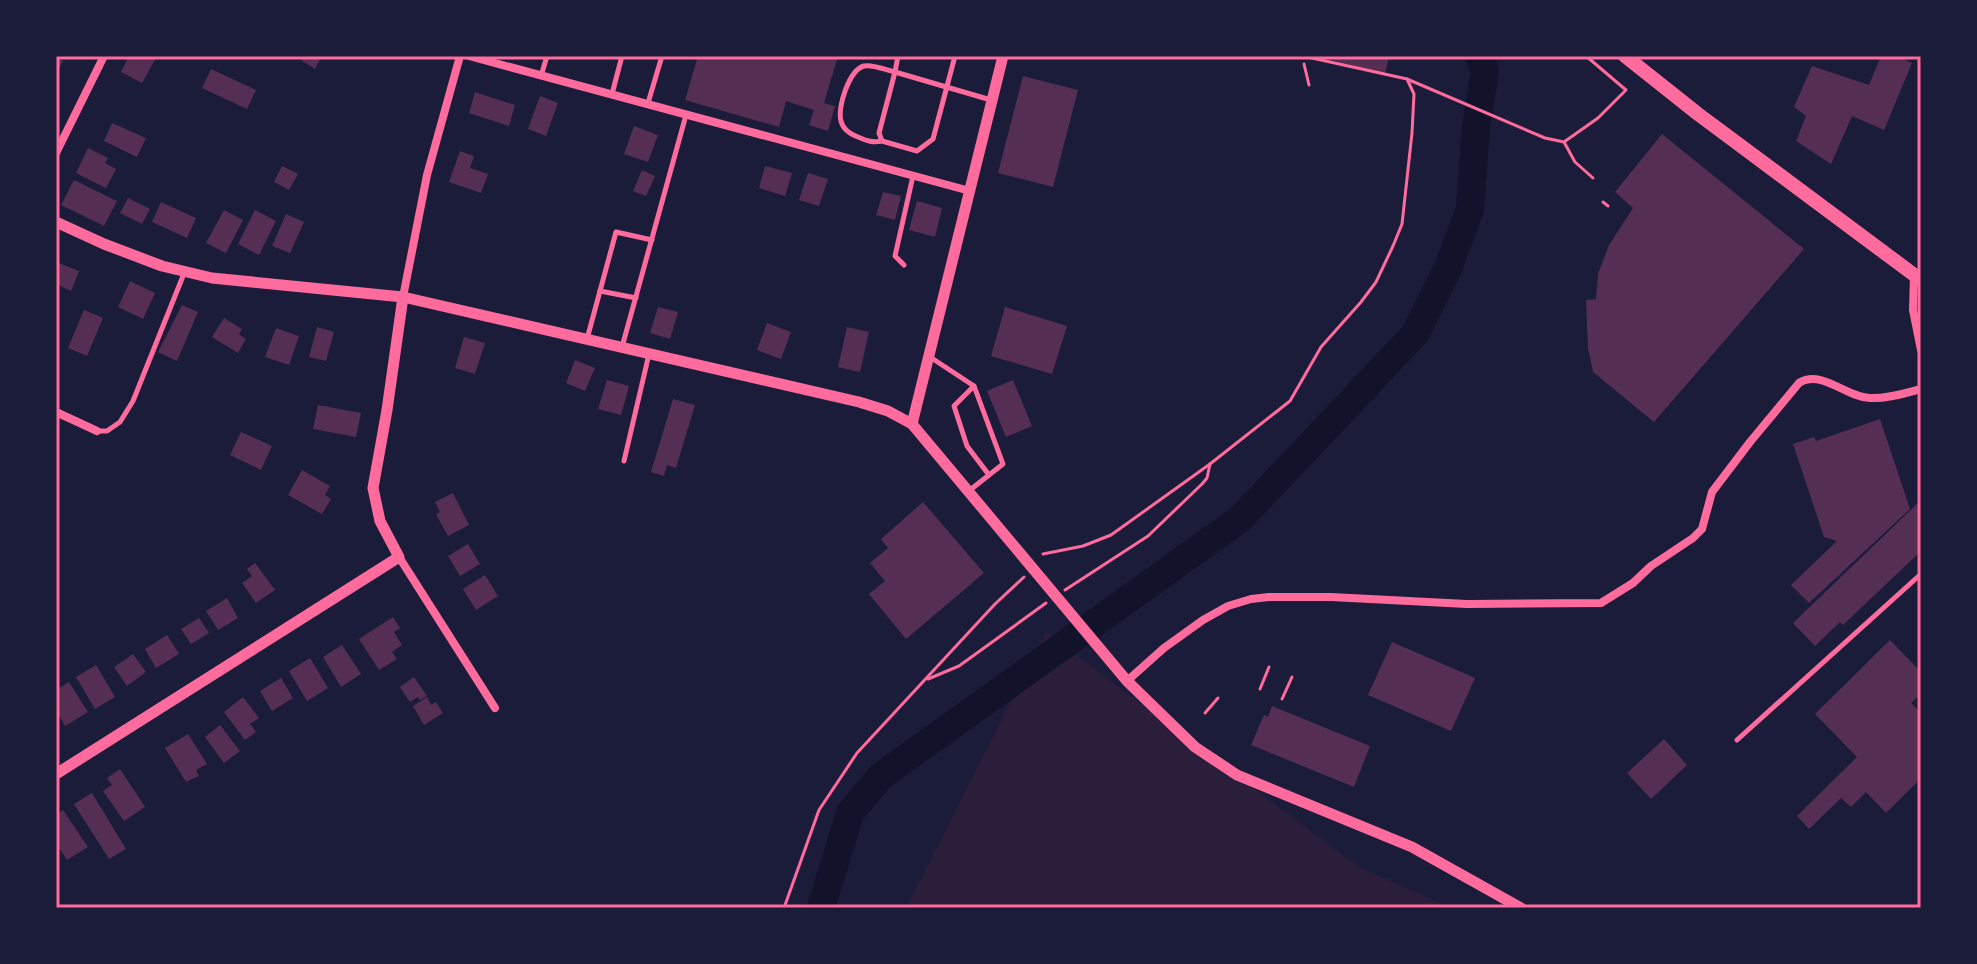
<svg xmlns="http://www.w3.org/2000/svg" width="1977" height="964" font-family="'Zilla Slab',serif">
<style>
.green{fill:#2a1e3b}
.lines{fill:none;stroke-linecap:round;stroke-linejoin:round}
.river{stroke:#12122b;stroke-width:28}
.building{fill:#542f53}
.path{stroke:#ff6b9d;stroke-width:3}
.service{stroke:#ff6b9d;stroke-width:5}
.minor{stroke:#ff6b9d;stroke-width:8}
.tertiary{stroke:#ff6b9d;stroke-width:11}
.primary{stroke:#ff6b9d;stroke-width:14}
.neatline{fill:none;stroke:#ff6b9d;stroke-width:3}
</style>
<rect width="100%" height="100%" fill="#1b1b3a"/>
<path class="green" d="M1046,632L1359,867L1452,908H906Z"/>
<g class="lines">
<path class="river" d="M821,908L850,813L881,776L1240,519L1415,334L1448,268L1470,209L1476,126L1485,71L1479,56"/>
</g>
<g class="building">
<path d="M129,56H157L142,83L121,72Z"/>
<path d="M305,56H322L315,69L302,61Z"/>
<path d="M698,56H838L824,103L835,106L828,131L809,125L814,110L786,101L779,127L685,100Z"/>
<path d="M1316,56H1389L1385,74Z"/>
<path d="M1881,56H1897L1912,63L1884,130L1852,116L1831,164L1796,141L1806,116L1794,107L1812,66L1869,85Z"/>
<path d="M56,58L63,61L56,75Z"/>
<path d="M211,69L256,90L247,109L202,88Z"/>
<path d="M1023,76L1078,90L1053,187L998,173Z"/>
<path d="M475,92L515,105L509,126L469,113Z"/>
<path d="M540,96L558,103L546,136L528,129Z"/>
<path d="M112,123L146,138L137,157L104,141Z"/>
<path d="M634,126L658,135L648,162L624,154Z"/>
<path d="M1662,134L1804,249L1654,422L1593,372L1588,348L1586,300L1596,299L1598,274L1609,245L1633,208L1615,192Z"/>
<path d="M88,148L108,158L105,163L116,169L106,188L76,173Z"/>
<path d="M460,151L474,156L470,168L488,174L481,193L449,182Z"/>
<path d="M282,166L298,174L289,190L274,182Z"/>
<path d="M765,166L792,173L785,196L759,188Z"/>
<path d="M642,170L655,176L646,196L633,191Z"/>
<path d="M808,173L828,179L819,206L799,200Z"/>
<path d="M74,180L117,201L104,226L61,205Z"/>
<path d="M883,192L901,196L895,220L876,215Z"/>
<path d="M128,198L150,209L142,224L120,213Z"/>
<path d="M917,201L942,208L935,237L909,230Z"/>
<path d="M161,202L196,218L187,238L152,222Z"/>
<path d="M224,210L243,220L226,253L206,243Z"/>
<path d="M255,210L276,221L259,255L238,244Z"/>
<path d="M286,214L304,222L290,253L272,246Z"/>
<path d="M56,262L79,271L71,291L56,284Z"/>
<path d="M130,281L155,293L143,319L118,307Z"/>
<path d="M182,305L198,312L177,361L158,352Z"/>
<path d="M658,307L678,312L670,339L650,333Z"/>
<path d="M1005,307L1067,326L1052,374L991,356Z"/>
<path d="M84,310L103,318L87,356L68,348Z"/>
<path d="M224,318L242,329L239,334L246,339L238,353L212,337Z"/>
<path d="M767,323L791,332L781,359L757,350Z"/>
<path d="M317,327L334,332L326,361L309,357Z"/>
<path d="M847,327L869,332L860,372L838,367Z"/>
<path d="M276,328L299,336L289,365L265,357Z"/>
<path d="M464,337L485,343L475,374L455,368Z"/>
<path d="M575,360L595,368L585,391L566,383Z"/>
<path d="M607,380L629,386L621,415L598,409Z"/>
<path d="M1013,380L1032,426L1006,437L987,391Z"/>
<path d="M673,399L695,405L676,468L667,465L664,476L651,472Z"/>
<path d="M318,405L361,413L356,437L313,429Z"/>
<path d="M1880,419L1910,509L1809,603L1791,585L1837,541L1824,537L1793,444L1814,437L1816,441Z"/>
<path d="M241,432L272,446L261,470L230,455Z"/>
<path d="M302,470L330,486L325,495L331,499L322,514L288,495Z"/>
<path d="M453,493L469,525L448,536L436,514L440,512L435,502Z"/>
<path d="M923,502L984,573L906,639L869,594L885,581L870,563L888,548L881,539Z"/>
<path d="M1918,503L1921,506V551L1843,625L1840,622L1815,646L1793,623Z"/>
<path d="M468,544L480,564L460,576L448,556Z"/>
<path d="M255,563L275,590L256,603L242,583L252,576L247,569Z"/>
<path d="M485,575L498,596L476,610L463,589Z"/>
<path d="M227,598L238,618L218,630L206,611Z"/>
<path d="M393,617L400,628L394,632L402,645L392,652L397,659L379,670L359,639Z"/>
<path d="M199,618L209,633L191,644L181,629Z"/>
<path d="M167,635L179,654L156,668L145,649Z"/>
<path d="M1890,640L1921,672V694L1911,703L1921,713V778L1886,813L1866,792L1851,807L1841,798L1809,829L1797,816L1857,757L1815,714Z"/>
<path d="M1392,642L1475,678L1451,731L1368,695Z"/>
<path d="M342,645L361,674L341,687L323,657Z"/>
<path d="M133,654L146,672L127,686L114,667Z"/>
<path d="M310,658L328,688L307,701L289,671Z"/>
<path d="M96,665L115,697L95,709L76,677Z"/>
<path d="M414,677L427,696L420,700L418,697L410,702L400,687Z"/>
<path d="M281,678L293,698L272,711L260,691Z"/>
<path d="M69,682L88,712L65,726L56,710V690Z"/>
<path d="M243,697L259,718L250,724L256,732L245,740L224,712Z"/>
<path d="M427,697L431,705L436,702L443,713L424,725L413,706Z"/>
<path d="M1272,706L1370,746L1354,787L1251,745L1264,715L1268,717Z"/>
<path d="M220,725L240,751L224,763L205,737Z"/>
<path d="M188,734L207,764L196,770L199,776L186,782L165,748Z"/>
<path d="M1664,739L1687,765L1651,799L1627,773Z"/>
<path d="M120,769L145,807L124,821L103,791L112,785L107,778Z"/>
<path d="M92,793L126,849L109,859L74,804Z"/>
<path d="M63,810L88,847L67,860L56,843V815Z"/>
</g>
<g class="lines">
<g class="path">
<path d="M1303,56L1407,79L1545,138L1564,142L1598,118L1626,90L1586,56"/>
<path d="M1304,64L1309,85"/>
<path d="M1564,142L1575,162L1593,178"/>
<path d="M1603,202L1608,206"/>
<path d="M1043,554L1083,546L1111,535L1210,464L1290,401L1321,347L1361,302L1376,282L1393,246L1402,224L1412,133L1414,94L1407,79"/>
<path d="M1065,590L1148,536L1202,484L1207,478L1210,464"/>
<path d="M928,679L959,666L1046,603"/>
<path d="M1260,689L1269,667"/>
<path d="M1282,699L1292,677"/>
<path d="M1205,713L1218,698"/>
<path d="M784,908L819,810L857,753L995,604L1024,577"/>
</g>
<g class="service">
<path d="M898,56L895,72L991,100"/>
<path d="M541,76L547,56"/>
<path d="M612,94L622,56"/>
<path d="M648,103L662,56"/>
<path d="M882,141C873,143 867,141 858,137C850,134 843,130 841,121C837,108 849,70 864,66C873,64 885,70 895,72L879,133L882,141L917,151L933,139L955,56"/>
<path d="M904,265L895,256L913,176"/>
<path d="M600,291L636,298"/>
<path d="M587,339L616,232L652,240"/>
<path d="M622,347L686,115"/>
<path d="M930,357L974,386L1003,464L970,490"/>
<path d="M974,386L954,406L967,446L989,475"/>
<path d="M97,431H107L120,422L133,401L185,271"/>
<path d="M624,461L649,354"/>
<path d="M1737,740L1921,574"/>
</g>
<g class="minor">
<path d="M469,56L970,191"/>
<path d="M56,153L104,56"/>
<path d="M1914,275L1913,310L1921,350"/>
<path d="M403,297L427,175L460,56"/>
<path d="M56,412L97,431"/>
<path d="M399,557L495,708"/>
<path d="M1127,681L1164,648L1203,620L1228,606L1251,599L1269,597H1331L1467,604L1601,603L1633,583L1651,566L1693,538L1702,529L1712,492L1750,442L1799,383C1822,369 1845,397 1870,398C1887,399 1905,393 1921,389"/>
</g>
<g class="tertiary">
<path d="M56,222L104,244L162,266L212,278L403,297L859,402L888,411L912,424L1127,681L1195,747L1237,775L1412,847L1521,908"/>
<path d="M912,424L1003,56"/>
<path d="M56,774L399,557L380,521L373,488L387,410L403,297"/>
</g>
<path class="primary" d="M1625,56L1698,114L1921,280"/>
</g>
<rect width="1977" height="964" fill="none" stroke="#1b1b3a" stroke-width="116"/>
<rect x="58" y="58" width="1861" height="848" class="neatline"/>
</svg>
